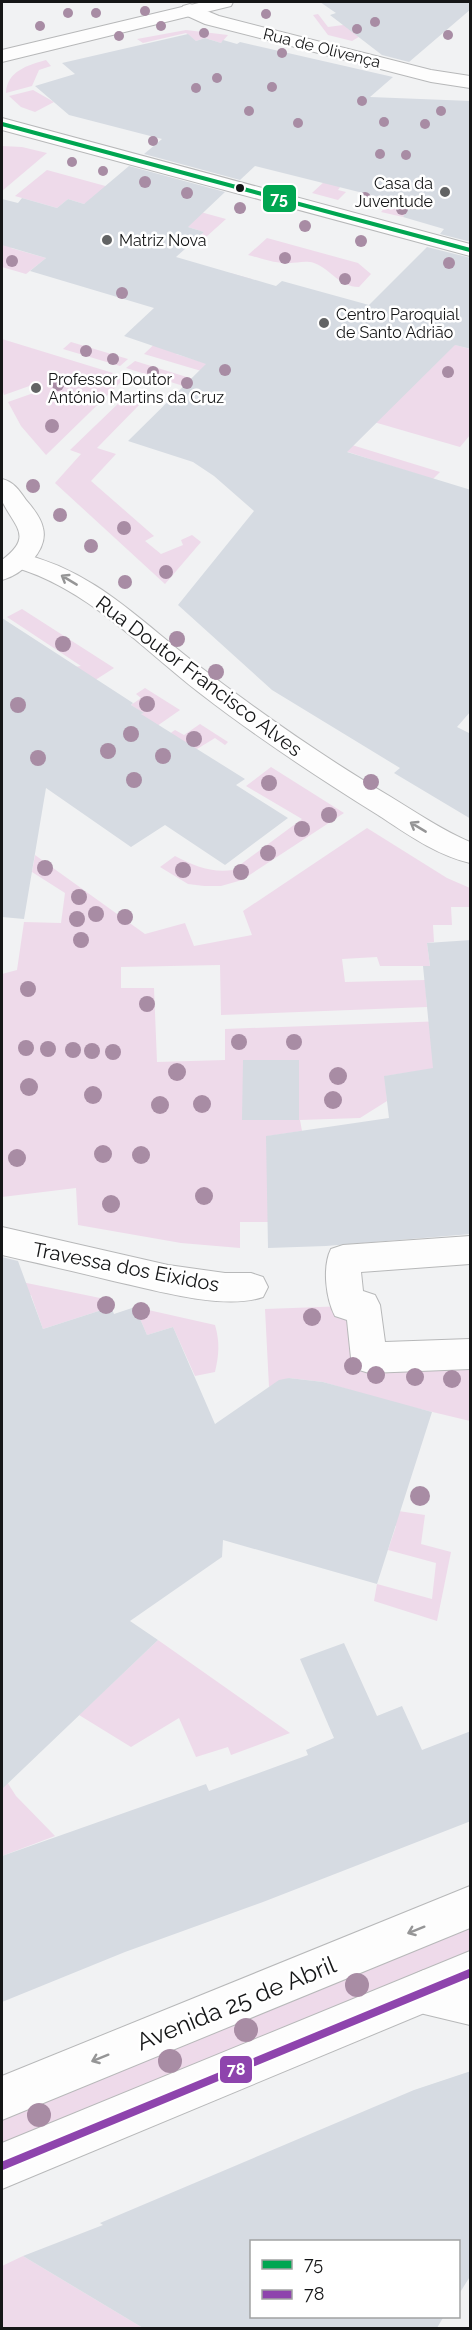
<svg xmlns="http://www.w3.org/2000/svg" width="472" height="2330" font-family="Raleway,sans-serif">
<style>
.green{fill:#eedaea;fill-rule:evenodd}
.building{fill:#d6dbe2}
.lines{fill:none;stroke-linecap:round;stroke-linejoin:round}
.pedestrian-casing{stroke:#b7b8b9;stroke-width:2}
.minor-casing{stroke:#b7b8b9;stroke-width:2}
.tertiary-casing{stroke:#b7b8b9;stroke-width:2}
.secondary-casing{stroke:#b7b8b9;stroke-width:2}
.pedestrian{fill:#fdfdfd;fill-rule:evenodd}
.minor{fill:#fdfdfd;fill-rule:evenodd}
.tertiary{fill:#fdfdfd;fill-rule:evenodd}
.secondary{fill:#fdfdfd;fill-rule:evenodd}
.bus-1-casing{stroke:#fff;stroke-width:7}
.bus-2-casing{stroke:#fff;stroke-width:12}
.bus-1{stroke:#00a651;stroke-width:4}
.bus-2{stroke:#8e44ad;stroke-width:8}
.tree{fill:#a88ca4}
.oneway{stroke:#959596}
.bus-dot{fill:#151617;stroke:#fff;stroke-width:2}
.poi-dot{fill:#626364;stroke:#fff;stroke-width:2}
.labels{text-anchor:middle;dominant-baseline:central;stroke-width:5;stroke-linejoin:round;paint-order:stroke}
.far-street-label{font-size:16px;fill:#151617;stroke:#fff}
.far-poi-label{font-size:16px;fill:#151617;stroke:#fff;text-anchor:start}
.street-label{font-size:20px;fill:#151617;stroke:#fff}
.near-street-label{font-size:24px;fill:#151617;stroke:#fff}
.line-badge{stroke:#fff;stroke-width:2}
.badge-label{font-size:16px;text-anchor:middle;font-weight:bold;fill:#fff}
</style>
<rect width="100%" height="100%" fill="#f1f2f3"/>
<g class="green">
<path d="M318,14L328,27L389,19L352,41L328,35L313,15Z"/>
<path d="M186,30L228,35L221,43L205,38L196,41L186,33L143,43L137,39Z"/>
<path d="M46,60L51,66L39,70L32,86L6,93C7,71 28,65 46,60Z"/>
<path d="M33,90L54,102L35,112L21,107L9,96Z"/>
<path d="M389,135L415,141L409,148L442,156L428,180L433,181L439,193L448,197L436,200L424,207L412,203L403,217L381,212L392,200L398,201L410,188L407,187L427,166L398,158L396,161L384,158L352,187L342,184L338,190L346,192L338,200L312,193L325,181L332,183L350,165L346,163L357,152L369,155Z"/>
<path d="M2,146L22,147L47,153L2,191Z"/>
<path d="M47,170L120,190L84,204L68,199L57,208L15,196Z"/>
<path d="M186,208L226,219L196,246L190,244L204,232L188,227Z"/>
<path d="M2,229L24,236L11,248L46,258L26,274L2,267Z"/>
<path d="M267,238L358,263L371,274L359,287C339,287 331,269 314,263C304,260 295,264 285,263C273,263 260,258 248,255Z"/>
<path d="M230,273L252,279L176,354L212,365L235,381L144,354Z"/>
<path d="M427,337L470,349V435L460,447L298,400Z"/>
<path d="M2,339L126,377L46,455L21,426L8,402L42,390L35,384L4,395L2,389Z"/>
<path d="M71,342L128,359L120,366L63,349Z"/>
<path d="M135,361L219,387L212,395L126,368Z"/>
<path d="M179,392L440,472L433,479C348,453 263,424 179,392Z"/>
<path d="M123,399L140,404L97,448L116,454L91,481L154,536L145,541L161,554L183,545L181,540L192,535L201,542L165,584L55,483L81,454L70,450Z"/>
<path d="M22,609L114,668L22,727L11,726L2,720V686L15,677L81,666L7,617Z"/>
<path d="M145,688L180,710L104,763L85,752L143,713L131,705L141,698L136,694Z"/>
<path d="M200,724L228,742L225,745L215,738L133,788L110,775L175,730L184,735Z"/>
<path d="M271,767L344,813L242,880L221,886H204L188,884L160,867L175,856C194,866 211,873 233,870L302,819L246,786Z"/>
<path d="M367,828L447,878L470,888V907H451L452,925H433L434,942L427,943L430,966H380L377,957L342,959L345,982L425,980L427,1007L221,1015L220,965L121,967V988H154L157,1062L225,1060V1029L445,1021L438,1068L385,1076L387,1101L360,1118L300,1120L302,1131L268,1136L274,1167L268,1222H240V1248L181,1243L78,1225L76,1188L2,1197V974L17,970L24,922L61,923L65,893L32,872L35,855L145,934L185,923L194,946L252,935L243,911ZM243,1060H299V1120H243Z"/>
<path d="M2,1278L110,1300L111,1307L43,1329L31,1295L2,1304Z"/>
<path d="M347,1306L369,1358L470,1354V1421L391,1402L323,1382L289,1378L269,1387L265,1309Z"/>
<path d="M135,1307L215,1325C220,1342 219,1355 215,1372L195,1376L173,1327L147,1335Z"/>
<path d="M285,1494L425,1515L421,1544L451,1552L437,1621L374,1601L377,1584L432,1599L436,1563L388,1550L396,1526Z"/>
<path d="M158,1640L290,1733L231,1755L228,1747L196,1757L179,1718L131,1747L79,1715Z"/>
<path d="M7,1782L16,1796L55,1836L2,1856V1783Z"/>
<path d="M470,1925V1952L2,2145V2115Z"/>
<path d="M23,2256L143,2328H2V2266Z"/>
</g>
<g class="building">
<path d="M320,2H471V9L409,62L382,55L330,15L336,13Z"/>
<path d="M188,34L196,41L205,38L221,43L223,40L237,44L240,42L393,77L370,97L471,101V242L440,234L444,229L403,217L411,205L255,166L240,180L144,154L162,139L69,115L35,86L75,74L62,63Z"/>
<path d="M129,166L225,192L188,227L204,232L176,257L276,286L282,281L369,305L427,247L471,258V349L455,345L347,452L471,490V711L457,727L471,734V819L394,773L400,768L272,690L178,605L254,511L214,476L193,462L128,441L206,364L124,336L154,308L30,271L46,258L2,245V199L18,203L22,198L57,208L68,199L84,204Z"/>
<path d="M2,618L133,703L131,705L144,713L141,714L245,779L236,785L288,818L225,865L165,825L131,847L46,788L24,919L2,917Z"/>
<path d="M471,940V1234L326,1246L268,1248L266,1136L389,1118L384,1076L433,1068L423,966H430L427,943Z"/>
<path d="M243,1060H299V1120H242Z"/>
<path d="M2,1257L18,1261L43,1329L111,1307L114,1314L135,1307L147,1335L173,1327L215,1424L279,1380L289,1378L323,1382L432,1412L377,1584L223,1540L222,1557L130,1621L158,1640L2,1789Z"/>
<path d="M344,1643L377,1716L402,1706L422,1750L471,1731V1821L263,1902L125,1952L2,2002V1856L206,1784L209,1791L308,1755L306,1750L334,1738L300,1659Z"/>
<path d="M471,2071V2275L459,2294V2241H252V2316H444L437,2328H143L23,2256L103,2225L100,2223L414,2090Z"/>
</g>
<g class="lines">
<g class="pedestrian-casing">
<path id="pedestrian" d="M470,1236V1264L361,1272L363,1291L375,1295L380,1305L385,1342L470,1339V1369L369,1373L356,1369L351,1358L347,1320L335,1316C326,1299 322,1267 331,1249L343,1245Z"/>
</g>
<g class="minor-casing">
<g id="minor">
<path d="M190,4L219,16L431,70L470,76V88L431,82L205,24L183,14L181,10L183,6Z"/>
<path d="M2,118L470,244V256L2,130Z"/>
<path d="M19,553C93,570 137,618 195,663C258,711 323,757 391,797C417,813 442,830 470,842V863C436,855 407,834 378,815C317,777 258,738 201,694C141,648 86,586 10,566L6,561L10,556Z"/>
<path d="M2,1227L168,1265L225,1273H251L263,1277L268,1287L263,1297C223,1311 151,1289 109,1280C73,1271 37,1263 2,1255Z"/>
<path d="M424,1970L470,1981V2025L424,2014L409,2007L402,1992L409,1977Z"/>
</g>
</g>
<g class="tertiary-casing">
<g id="tertiary">
<path d="M203,2H233L231,6L2,62V50Z"/>
<path d="M2,479C14,482 19,490 26,500C33,508 41,518 43,528C49,551 21,575 2,580V560C33,537 16,528 3,503C0,497 1,485 2,479Z"/>
</g>
</g>
<g class="secondary-casing">
<g id="secondary">
<path d="M470,1886V1928L2,2120V2076Z"/>
<path d="M470,1951V1994L2,2189V2143Z"/>
</g>
</g>
<use href="#pedestrian" class="pedestrian"/>
<use href="#minor" class="minor"/>
<use href="#tertiary" class="tertiary"/>
<use href="#secondary" class="secondary"/>
<g class="bus-1-casing">
<path id="bus-1" d="M2,124L470,250"/>
</g>
<g class="bus-2-casing">
<path id="bus-2" d="M2,2166L470,1973"/>
</g>
<use href="#bus-1" class="bus-1"/>
<use href="#bus-2" class="bus-2"/>
</g>
<g class="tree">
<circle cx="145" cy="11" r="5"/>
<circle cx="68" cy="13" r="5"/>
<circle cx="96" cy="13" r="5"/>
<circle cx="266" cy="14" r="5"/>
<circle cx="375" cy="22" r="5"/>
<circle cx="40" cy="26" r="5"/>
<circle cx="161" cy="26" r="5"/>
<circle cx="357" cy="29" r="5"/>
<circle cx="204" cy="33" r="5"/>
<circle cx="448" cy="35" r="5"/>
<circle cx="119" cy="36" r="5"/>
<circle cx="282" cy="53" r="5"/>
<circle cx="217" cy="78" r="5"/>
<circle cx="272" cy="87" r="5"/>
<circle cx="196" cy="88" r="5"/>
<circle cx="362" cy="101" r="5"/>
<circle cx="249" cy="111" r="5"/>
<circle cx="441" cy="111" r="5"/>
<circle cx="384" cy="122" r="5"/>
<circle cx="298" cy="123" r="5"/>
<circle cx="425" cy="124" r="5"/>
<circle cx="153" cy="141" r="5"/>
<circle cx="380" cy="154" r="5"/>
<circle cx="406" cy="155" r="5"/>
<circle cx="72" cy="162" r="5"/>
<circle cx="103" cy="171" r="5"/>
<circle cx="145" cy="182" r="6"/>
<circle cx="419" cy="184" r="6"/>
<circle cx="187" cy="193" r="6"/>
<circle cx="365" cy="198" r="6"/>
<circle cx="240" cy="208" r="6"/>
<circle cx="402" cy="209" r="6"/>
<circle cx="305" cy="226" r="6"/>
<circle cx="361" cy="241" r="6"/>
<circle cx="285" cy="258" r="6"/>
<circle cx="12" cy="261" r="6"/>
<circle cx="449" cy="263" r="6"/>
<circle cx="345" cy="279" r="6"/>
<circle cx="122" cy="293" r="6"/>
<circle cx="86" cy="351" r="6"/>
<circle cx="113" cy="359" r="6"/>
<circle cx="225" cy="370" r="6"/>
<circle cx="153" cy="372" r="6"/>
<circle cx="448" cy="372" r="6"/>
<circle cx="187" cy="383" r="6"/>
<circle cx="58" cy="385" r="6"/>
<circle cx="52" cy="426" r="7"/>
<circle cx="33" cy="486" r="7"/>
<circle cx="60" cy="515" r="7"/>
<circle cx="124" cy="528" r="7"/>
<circle cx="91" cy="546" r="7"/>
<circle cx="166" cy="572" r="7"/>
<circle cx="125" cy="582" r="7"/>
<circle cx="177" cy="639" r="8"/>
<circle cx="63" cy="644" r="8"/>
<circle cx="216" cy="672" r="8"/>
<circle cx="147" cy="704" r="8"/>
<circle cx="18" cy="705" r="8"/>
<circle cx="131" cy="734" r="8"/>
<circle cx="194" cy="739" r="8"/>
<circle cx="108" cy="751" r="8"/>
<circle cx="163" cy="756" r="8"/>
<circle cx="38" cy="758" r="8"/>
<circle cx="134" cy="780" r="8"/>
<circle cx="371" cy="782" r="8"/>
<circle cx="269" cy="783" r="8"/>
<circle cx="329" cy="815" r="8"/>
<circle cx="302" cy="829" r="8"/>
<circle cx="268" cy="853" r="8"/>
<circle cx="45" cy="868" r="8"/>
<circle cx="183" cy="870" r="8"/>
<circle cx="241" cy="872" r="8"/>
<circle cx="79" cy="897" r="8"/>
<circle cx="96" cy="914" r="8"/>
<circle cx="125" cy="917" r="8"/>
<circle cx="77" cy="919" r="8"/>
<circle cx="81" cy="940" r="8"/>
<circle cx="28" cy="989" r="8"/>
<circle cx="147" cy="1004" r="8"/>
<circle cx="239" cy="1042" r="8"/>
<circle cx="294" cy="1042" r="8"/>
<circle cx="26" cy="1048" r="8"/>
<circle cx="48" cy="1049" r="8"/>
<circle cx="73" cy="1050" r="8"/>
<circle cx="92" cy="1051" r="8"/>
<circle cx="113" cy="1052" r="8"/>
<circle cx="177" cy="1072" r="9"/>
<circle cx="338" cy="1076" r="9"/>
<circle cx="29" cy="1087" r="9"/>
<circle cx="93" cy="1095" r="9"/>
<circle cx="333" cy="1100" r="9"/>
<circle cx="202" cy="1104" r="9"/>
<circle cx="160" cy="1105" r="9"/>
<circle cx="103" cy="1154" r="9"/>
<circle cx="141" cy="1155" r="9"/>
<circle cx="17" cy="1158" r="9"/>
<circle cx="204" cy="1196" r="9"/>
<circle cx="111" cy="1204" r="9"/>
<circle cx="106" cy="1305" r="9"/>
<circle cx="141" cy="1311" r="9"/>
<circle cx="312" cy="1317" r="9"/>
<circle cx="353" cy="1366" r="9"/>
<circle cx="376" cy="1375" r="9"/>
<circle cx="415" cy="1377" r="9"/>
<circle cx="452" cy="1379" r="9"/>
<circle cx="420" cy="1496" r="10"/>
<circle cx="357" cy="1985" r="12"/>
<circle cx="246" cy="2030" r="12"/>
<circle cx="170" cy="2061" r="12"/>
<circle cx="39" cy="2115" r="12"/>
</g>
<defs><path id="oneway-shaft" d="M-6 0H5M1.5-3L5.5 0L1.5 3" fill="none" stroke-width="1.6" stroke-linecap="round" stroke-linejoin="round" transform="scale(1.5)"/></defs>
<g class="oneway">
<use href="#oneway-shaft" transform="translate(69 580) rotate(-149)"/>
<use href="#oneway-shaft" transform="translate(418 827) rotate(-149)"/>
<use href="#oneway-shaft" transform="translate(416 1930) rotate(158)"/>
<use href="#oneway-shaft" transform="translate(100 2058) rotate(158)"/>
</g>
<circle class="bus-dot" cx="240" cy="188" r="5"/>
<g class="poi-dot">
<circle cx="445" cy="192" r="6"/>
<circle cx="107" cy="240" r="6"/>
<circle cx="324" cy="323" r="6"/>
<circle cx="36" cy="388" r="6"/>
</g>
<g class="labels">
<g class="far-street-label">
<text transform="translate(322 48) rotate(14)">Rua de Olivença</text>
</g>
<g class="far-poi-label">
<text x="433" y="183" text-anchor="end">Casa da<tspan x="433" dy="18">Juventude</tspan></text>
<text x="119" y="240">Matriz Nova</text>
<text x="336" y="314">Centro Paroquial<tspan x="336" dy="18">de Santo Adrião</tspan></text>
<text x="48" y="379">Professor Doutor<tspan x="48" dy="18">António Martins da Cruz</tspan></text>
</g>
<g class="street-label">
<text transform="translate(199 676) rotate(37)">Rua Doutor Francisco Alves</text>
<text transform="translate(126 1267) rotate(11)">Travessa dos Eixidos</text>
</g>
<g class="near-street-label">
<text transform="translate(236 2003) rotate(-22)">Avenida 25 de Abril</text>
</g>
</g>
<g class="line-badge">
<rect x="262" y="184" width="35" height="29" rx="6" fill="#00a651"/>
<rect x="219" y="2055" width="34" height="29" rx="6" fill="#8e44ad"/>
</g>
<g class="badge-label">
<text x="279" y="204">75</text>
<text x="236" y="2075">78</text>
</g>
<rect width="472" height="2330" fill="none" stroke="#151617" stroke-width="6"/>
<rect x="250" y="2240" width="210" height="78" fill="#ffffff" stroke="#a1a2a2" stroke-width="1.5"/>
<rect x="262" y="2260" width="30" height="9" fill="#00a651" stroke="#a1a2a2" stroke-width="1.5"/>
<text x="304" y="2270" font-size="18" fill="#151617">75</text>
<rect x="262" y="2290" width="30" height="9" fill="#8e44ad" stroke="#a1a2a2" stroke-width="1.5"/>
<text x="304" y="2300" font-size="18" fill="#151617">78</text>
</svg>
